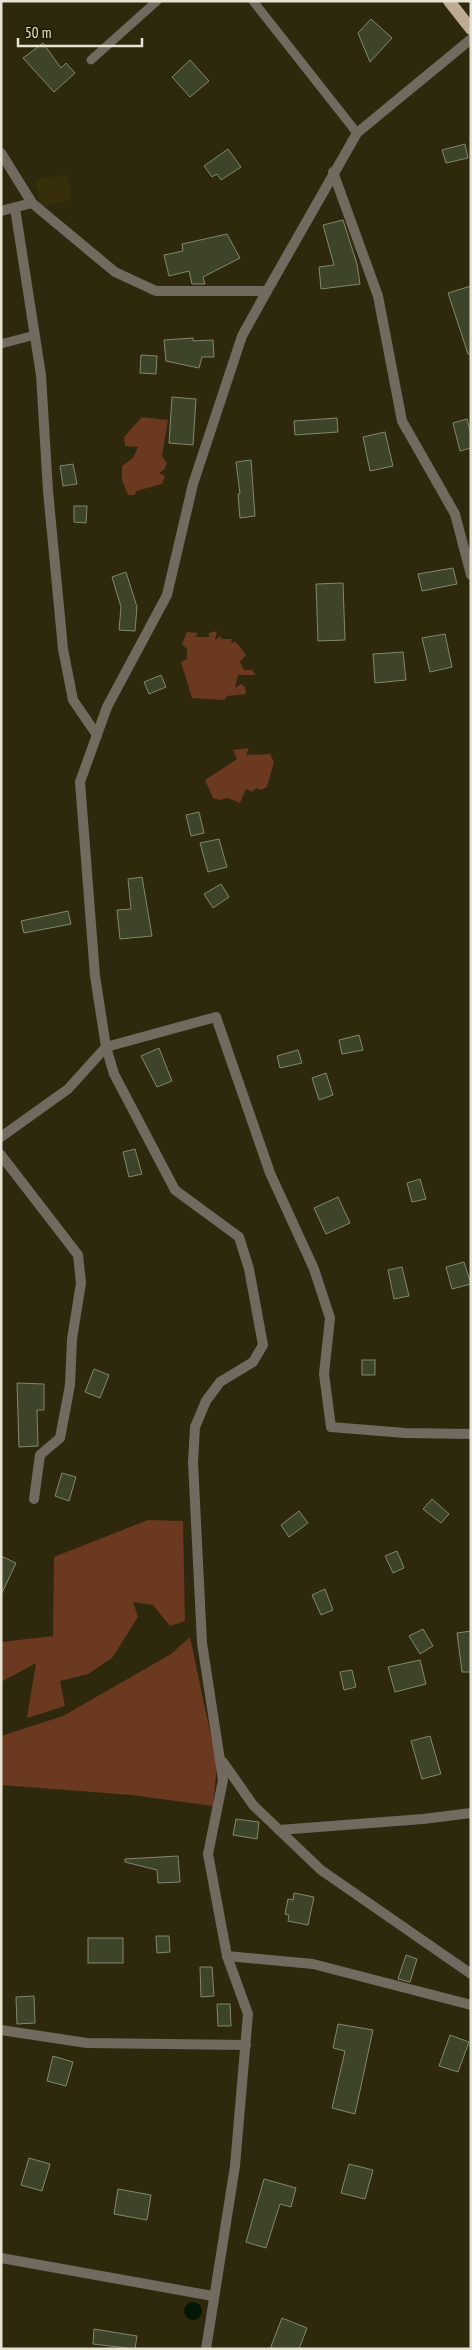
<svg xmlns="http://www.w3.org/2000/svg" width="472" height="2350" font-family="'PT Sans Narrow',sans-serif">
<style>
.built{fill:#372e0a}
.green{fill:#6a391f}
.water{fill:#031804}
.building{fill:#3d442a;stroke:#81896c}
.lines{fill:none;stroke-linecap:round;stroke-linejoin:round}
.lane{stroke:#72695f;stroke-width:9}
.street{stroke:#72695f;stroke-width:10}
.primary{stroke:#bdab95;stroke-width:12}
</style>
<rect width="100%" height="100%" fill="#2e280d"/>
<path class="built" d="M67,174L72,200L41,207L35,180Z"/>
<g class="green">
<path d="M142,417L168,420L162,456L167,463L164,470L159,473L165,476L162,484L136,491L135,495H128L122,480V466L133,458L138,447L125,446L124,437Z"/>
<path d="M217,631L215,640L220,636L222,639H232L231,643L236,642L246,655L240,662L244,670H252L256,675H238L235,688L241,684L245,687L246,694L227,696L224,700L192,698L181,662L187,659V649L182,644L187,632L198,633L195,637H209V633Z"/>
<path d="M249,748L246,755L270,754L274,762L267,787L261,790L256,788L252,792L246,789L240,803L227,798L220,800L213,798L205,780L237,759L233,750Z"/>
<path d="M148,1520L183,1521L185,1621L170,1626L153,1605L133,1602L138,1617L112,1658L88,1674L60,1681L65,1706L27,1718L36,1663L1,1682V1642L53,1636L54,1557Z"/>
<path d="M190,1637L217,1765L213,1806L131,1795L1,1785V1736L63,1716L171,1654Z"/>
</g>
<circle class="water" cx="193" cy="2311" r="9"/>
<g class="building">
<path d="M371,19L392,38L370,62L358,33Z"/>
<path d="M43,43L61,68L66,63L75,73L54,92L23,58Z"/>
<path d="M190,60L209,81L190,97L172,77Z"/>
<path d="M465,144L468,158L446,163L442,150Z"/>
<path d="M228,149L241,167L221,180L217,174L212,177L204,166Z"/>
<path d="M343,220L357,264L360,284L321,289L319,267L334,265L323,225Z"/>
<path d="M227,234L240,258L203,277L205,284H192L189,271L169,276L164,255L183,251L182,244Z"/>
<path d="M471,286V354H468L448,293Z"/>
<path d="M193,338V341L213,340L214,357H202L199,368L166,361L164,340Z"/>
<path d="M141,355L157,356L156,374L140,373Z"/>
<path d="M172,397L196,399L193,445L169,443Z"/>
<path d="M337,418L338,432L295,435L294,421Z"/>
<path d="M467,419L471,434V448L460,451L453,423Z"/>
<path d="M385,432L393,466L370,471L363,437Z"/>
<path d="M251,460L255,516L240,518L238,494H240L236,462Z"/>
<path d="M73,464L77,484L63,486L60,466Z"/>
<path d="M74,506H87L86,523L74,522Z"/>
<path d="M453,568L457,584L422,591L418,574Z"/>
<path d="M126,572L137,607L135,631L119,630L121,607L112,577Z"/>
<path d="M343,583L345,640L318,641L316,584Z"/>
<path d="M445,634L452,667L430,672L422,638Z"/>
<path d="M403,652L406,680L375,683L373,654Z"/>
<path d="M161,675L166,687L149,694L144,682Z"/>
<path d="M199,812L204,833L191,836L186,815Z"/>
<path d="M219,839L227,867L208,872L200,843Z"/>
<path d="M142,877L152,936L120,939L117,910L131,909L128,879Z"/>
<path d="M221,884L229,897L213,908L204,894Z"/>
<path d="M68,911L71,924L24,933L21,921Z"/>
<path d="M359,1035L363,1050L342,1054L339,1040Z"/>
<path d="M159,1048L172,1081L157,1087L141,1056Z"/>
<path d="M298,1050L302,1063L280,1068L277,1056Z"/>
<path d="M326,1073L333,1095L319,1100L312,1078Z"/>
<path d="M135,1149L142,1174L129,1177L123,1152Z"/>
<path d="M420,1179L426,1199L412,1202L407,1183Z"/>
<path d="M338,1197L350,1223L326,1234L314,1208Z"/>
<path d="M464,1262L471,1284L452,1289L446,1267Z"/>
<path d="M402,1267L409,1296L394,1299L388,1270Z"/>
<rect x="362" y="1360" width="13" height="15"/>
<path d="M94,1369L109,1375L100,1398L85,1392Z"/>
<path d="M17,1383L44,1384V1410H37L38,1446L19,1447Z"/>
<path d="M62,1473L76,1477L69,1501L55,1496Z"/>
<path d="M432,1499L449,1514L441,1523L423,1509Z"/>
<path d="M299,1511L308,1523L289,1537L281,1525Z"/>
<path d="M397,1551L404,1568L393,1573L385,1556Z"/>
<path d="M1,1556L16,1563L1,1595Z"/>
<path d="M325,1589L333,1610L321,1615L312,1595Z"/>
<path d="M423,1629L433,1646L420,1654L409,1636Z"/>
<path d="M471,1631V1672H462L457,1633Z"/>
<path d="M420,1660L426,1684L395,1692L388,1667Z"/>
<path d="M352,1670L356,1687L344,1690L340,1672Z"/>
<path d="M430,1736L441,1774L422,1779L411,1741Z"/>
<path d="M236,1819L259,1822L257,1839L233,1835Z"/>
<path d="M178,1856L180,1882L158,1883L157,1870L125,1862V1859Z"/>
<path d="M294,1893L314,1897L308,1925L288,1921L289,1915L285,1914L288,1899L293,1900Z"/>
<path d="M156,1936H169L170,1952L157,1953Z"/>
<rect x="88" y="1938" width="35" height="25"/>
<path d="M406,1955L417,1959L410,1982L398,1979Z"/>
<path d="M200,1967H212L214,1996L201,1997Z"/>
<path d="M34,1996L35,2023L17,2024L16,1997Z"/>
<path d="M217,2004H230L231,2026H218Z"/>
<path d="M338,2024L373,2030L355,2114L332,2108L345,2051L333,2048Z"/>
<path d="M450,2035L469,2042L458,2072L439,2066Z"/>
<path d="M53,2056L73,2062L66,2086L47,2081Z"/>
<path d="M29,2158L50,2164L42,2191L21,2185Z"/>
<path d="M349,2164L373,2170L365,2199L341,2193Z"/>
<path d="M264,2179L296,2188L291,2207L280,2204L266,2248L246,2242Z"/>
<path d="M118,2189L151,2195L147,2220L114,2214Z"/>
<path d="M282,2318L307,2328L299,2349H270Z"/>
<path d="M94,2329L137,2336L135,2349L93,2344Z"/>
</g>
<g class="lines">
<g class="lane">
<path d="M253,1L357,133"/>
<path d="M91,60L157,1"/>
<path d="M1,344L35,335"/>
</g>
<g class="street">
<path d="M1,153L32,203L115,272L156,291H267"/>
<path d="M333,172L378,296L402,421L455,514L471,575"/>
<path d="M15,208L41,375L48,491L63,649L73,700L97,735"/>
<path d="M1,211L32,203"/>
<path d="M1,1137L68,1089L106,1047L95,976L80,782L107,707L167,595L193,484L242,336L267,291L357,133L471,39"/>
<path d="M1,1155L78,1255L81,1283L72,1339L70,1385L60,1438L40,1455L34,1499"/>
<path d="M223,1762L253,1805L321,1870L471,1974"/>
<path d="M279,1830L423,1819L471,1813"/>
<path d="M227,1956L313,1964L471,2005"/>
<path d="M1,2030L87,2043L246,2045"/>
<path d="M1,2258L213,2296"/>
<path d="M206,2349L235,2166L248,2014L227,1956L208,1854L223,1780L202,1643L193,1462L195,1427L206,1401L220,1382L253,1362L263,1345L249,1269L239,1237L175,1190L114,1074L106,1047L216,1017L270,1173L314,1269L330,1318L324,1374L331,1427L405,1433L471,1434"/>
</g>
<path class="primary" d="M449,1L471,29"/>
</g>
<rect width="472" height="2350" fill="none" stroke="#e7e3d3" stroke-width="5"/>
<path d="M18 38v8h124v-8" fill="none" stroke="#e7e3d3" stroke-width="2.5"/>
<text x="25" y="38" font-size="15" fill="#e7e3d3" stroke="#251e04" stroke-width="4" paint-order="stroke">50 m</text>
</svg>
